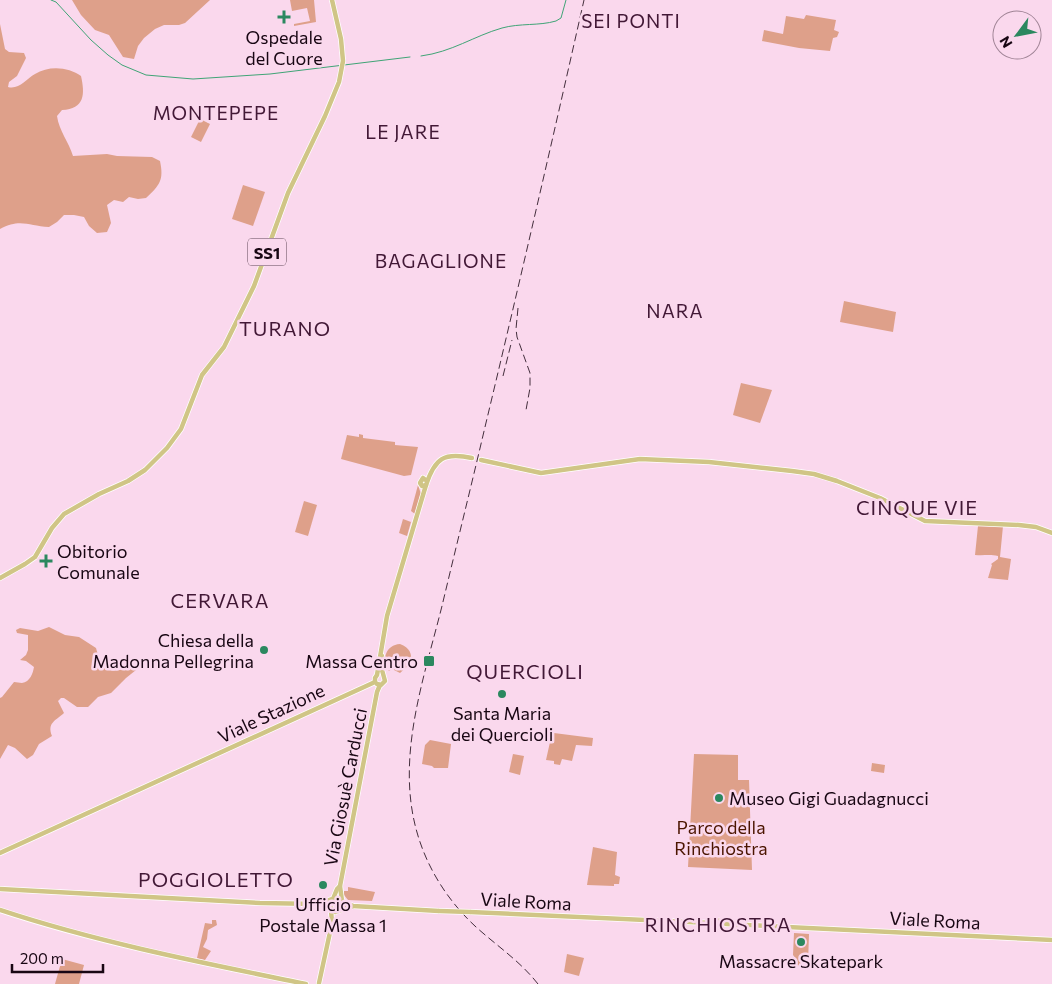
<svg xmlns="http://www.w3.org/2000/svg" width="1052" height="984" font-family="Commissioner,sans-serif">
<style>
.green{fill:#dea08a}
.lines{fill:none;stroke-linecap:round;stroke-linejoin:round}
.stream{stroke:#3fa476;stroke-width:1}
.major-casing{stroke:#fff;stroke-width:6}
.major{stroke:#d0c586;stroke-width:4.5}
.rail{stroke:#432e3c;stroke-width:1;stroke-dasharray:8 4;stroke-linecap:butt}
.major-bridge-casing{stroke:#fff;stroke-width:6;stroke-linecap:butt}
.major-bridge{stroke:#d0c586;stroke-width:4.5}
.poi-dot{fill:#2b885f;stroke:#fad8ed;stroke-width:2}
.labels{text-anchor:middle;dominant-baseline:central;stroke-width:5;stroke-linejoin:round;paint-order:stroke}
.shield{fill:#fad8ed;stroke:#5c4554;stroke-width:1}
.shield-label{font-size:16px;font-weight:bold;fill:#180613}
.poi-label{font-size:18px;fill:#180613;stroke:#fad8ed}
.street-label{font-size:18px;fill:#180613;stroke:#fad8ed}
.park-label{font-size:18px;fill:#4b1500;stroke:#fad8ed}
.neighbourhood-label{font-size:19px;letter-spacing:1px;fill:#421836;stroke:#fad8ed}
.quarter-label{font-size:20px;letter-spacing:1px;fill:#421836;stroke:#fad8ed}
</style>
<rect width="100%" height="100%" fill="#fad8ed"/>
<g class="green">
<path d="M72,0H210L185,23L179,25H164L155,29L144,38L138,46L134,59L123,57L109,35L95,30L81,15Z"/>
<path d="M290,0H314L316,22L294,26V24L310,21L307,8L292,11Z"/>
<path d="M806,15L836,20L834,30L839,32L837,37L833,38L830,51L799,48L762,41L764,30L783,34L786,16L804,19Z"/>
<path d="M0,24L5,49L9,52L24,53L26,58L17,76L9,82L8,87C19,90 26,79 35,74C49,65 69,67 81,76C85,94 85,109 62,110L57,116C59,131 69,142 73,156L107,154L117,156L152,157L160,161C164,180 160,185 146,198L138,199L129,197L123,202L114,200L107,205L111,223L107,232L97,233L89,226L84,217L74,215H64L57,222L49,227C29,226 20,218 0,229Z"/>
<path d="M200,119L210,124L201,142L191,137Z"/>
<path d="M243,185L265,192L253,226L232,219Z"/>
<path d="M844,301L896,312L893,332L840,322Z"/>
<path d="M741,383L772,390L760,423L733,415Z"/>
<path d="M359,434L363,435V438L395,442V445L418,447L411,475L404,476L341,459L347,435L359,437Z"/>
<path d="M418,485L421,494L415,514L411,511Z"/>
<path d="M304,501L317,505L308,536L295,532Z"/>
<path d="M403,519L411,522L407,536L399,533Z"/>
<path d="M978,526H1003L1000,557L1011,559L1008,580L988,578L992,565L991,564L998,559V556C989,554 984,556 975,555Z"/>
<path d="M49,627L65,635L79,637L96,648C102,671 107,675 130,667L136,670L126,678L111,693L98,697L88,707H77L64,698H61L58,701L64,713C55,721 47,723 52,736L39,744L33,755L27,759L15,748L8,745L0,759V698L2,697L14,682C17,682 19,683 22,683C30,682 33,673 34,667L26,661L20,660L26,655L28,650V635L17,633L16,630L20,628L38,631Z"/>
<path d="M400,644C410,648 412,653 411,663L400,673L392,669L389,671C381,659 386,645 400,644Z"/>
<path d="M554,733L593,738L592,746L576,745L572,761L562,759L560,765L554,764V761L546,760L550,742L554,743Z"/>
<path d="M430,740L451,744L448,768H434L432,766L422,764L425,745Z"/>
<path d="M513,754L524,756L520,775L509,772Z"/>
<path d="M694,754L738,755V780H749L752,870L688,867Z"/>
<path d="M872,763L885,765L884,773L871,771Z"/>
<path d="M593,847L617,852L615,875L620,877L619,884H614V886L587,885Z"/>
<path d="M348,887L375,892L372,901L348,900L344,895V891H348Z"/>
<path d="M212,920H216L217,925L208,930L207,939L203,947L211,951L205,960L197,958L205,923L212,924Z"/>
<path d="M794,933L809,934L808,964L804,967L797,965V960L793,955Z"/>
<path d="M567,954L584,958L579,976L564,972Z"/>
<path d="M62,959L84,965L79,984H55Z"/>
</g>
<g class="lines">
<g class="stream">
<path d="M51,0L56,2L91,40L108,55L122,65L146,75L193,79L270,74L410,57"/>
<path d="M421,56C452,52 474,36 502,28C520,23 539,26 556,21L561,18L566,0"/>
</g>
<g class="major-casing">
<g id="major">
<path d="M481,460L541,473L640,459L709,462L792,471L814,474L837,481L880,498L925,521L1019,525L1036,527L1052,533"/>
<path d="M427,481L423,478L420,483L422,486L426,485C435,458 444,452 472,458"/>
<path d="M0,578L25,564L35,557L52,528L64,514L99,494L128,481L145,470L167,448L181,429L202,375L224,347L254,286L288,193L325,116L339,82L343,61L341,39L332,0"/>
<path d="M375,682V678L377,675L387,616L426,485"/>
<path d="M377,684L381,685L385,681L382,670V656"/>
<path d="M380,685L377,692L340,886L342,901L353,906L439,911"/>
<path d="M0,853L375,682"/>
<path d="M0,889L260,903L318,904L330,907"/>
<path d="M319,903L333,899L337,889L340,886"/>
<path d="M0,910C100,943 203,963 306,984"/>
<path d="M342,910L344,905L340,899L335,898L331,900L330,907L335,912L353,906"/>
<path d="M470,912L711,923L715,925"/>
<circle cx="718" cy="924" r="3.5"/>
<path d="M722,922L726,924L1052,940"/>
<path d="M319,983L332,923L331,910"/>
</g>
</g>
<use href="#major" class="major"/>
<g class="rail">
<path d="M518,308L516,329L517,337L530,373V388L526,410"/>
<path d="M503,376L512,340"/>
<path d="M538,984C520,961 497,946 476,927C450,903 430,873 419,839C394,762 423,682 442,606C456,547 471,487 485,427C519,285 552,142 584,0"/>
</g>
<g class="major-bridge-casing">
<path id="major-bridge" d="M439,911L470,912"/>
</g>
<use href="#major-bridge" class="major-bridge"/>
</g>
<g class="poi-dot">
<path d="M281.5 9.5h5v5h5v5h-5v5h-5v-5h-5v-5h5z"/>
<path d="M43.5 553.5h5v5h5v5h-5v5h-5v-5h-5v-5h5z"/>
<circle cx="264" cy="650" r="5"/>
<rect x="423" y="655" width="12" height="12" rx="2.5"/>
<circle cx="502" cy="694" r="5"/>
<circle cx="719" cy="798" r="5"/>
<circle cx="323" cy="885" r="5"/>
<circle cx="801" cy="942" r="5"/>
</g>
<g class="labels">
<rect class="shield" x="248" y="238.5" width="38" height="27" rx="4"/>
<g class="shield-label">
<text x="267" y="252">SS1</text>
</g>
<g class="poi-label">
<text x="284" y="37">Ospedale<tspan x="284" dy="21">del Cuore</tspan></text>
<text x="57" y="551" text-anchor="start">Obitorio<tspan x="57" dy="21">Comunale</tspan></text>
<text x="254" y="640" text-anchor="end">Chiesa della<tspan x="254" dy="21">Madonna Pellegrina</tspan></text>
<text x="418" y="661" text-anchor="end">Massa Centro</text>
<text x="502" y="713">Santa Maria<tspan x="502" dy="21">dei Quercioli</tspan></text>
<text x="729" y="798" text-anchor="start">Museo Gigi Guadagnucci</text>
<text x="323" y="904">Ufficio<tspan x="323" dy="21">Postale Massa 1</tspan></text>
<text x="801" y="961">Massacre Skatepark</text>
</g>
<g class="street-label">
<text transform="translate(271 713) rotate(-25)">Viale Stazione</text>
<text transform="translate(345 787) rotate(-79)">Via Giosuè Carducci</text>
<text transform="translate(526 901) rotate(3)">Viale Roma</text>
<text transform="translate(935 920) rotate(3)">Viale Roma</text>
</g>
<g class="park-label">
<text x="721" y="827">Parco della<tspan x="721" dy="21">Rinchiostra</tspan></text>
</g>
<g class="neighbourhood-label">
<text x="631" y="20">SEI PONTI</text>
<text x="216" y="112">MONTEPEPE</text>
<text x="403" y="131">LE JARE</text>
<text x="441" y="260">BAGAGLIONE</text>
<text x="675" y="310">NARA</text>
</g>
<g class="quarter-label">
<text x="285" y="328">TURANO</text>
<text x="917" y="507">CINQUE VIE</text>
<text x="220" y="600">CERVARA</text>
<text x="525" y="671">QUERCIOLI</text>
<text x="216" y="879">POGGIOLETTO</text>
<text x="718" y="924">RINCHIOSTRA</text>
</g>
</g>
<g transform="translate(1017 35) rotate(238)"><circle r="24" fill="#fad8ed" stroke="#a08496"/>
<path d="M0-4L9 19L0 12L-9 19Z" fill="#2b885f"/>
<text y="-8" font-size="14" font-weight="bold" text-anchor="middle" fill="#180613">N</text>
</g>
<path d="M12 964v8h91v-8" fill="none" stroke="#180613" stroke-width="2.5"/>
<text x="20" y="964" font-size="15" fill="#180613" stroke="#fad8ed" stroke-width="4" paint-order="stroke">200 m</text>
</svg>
